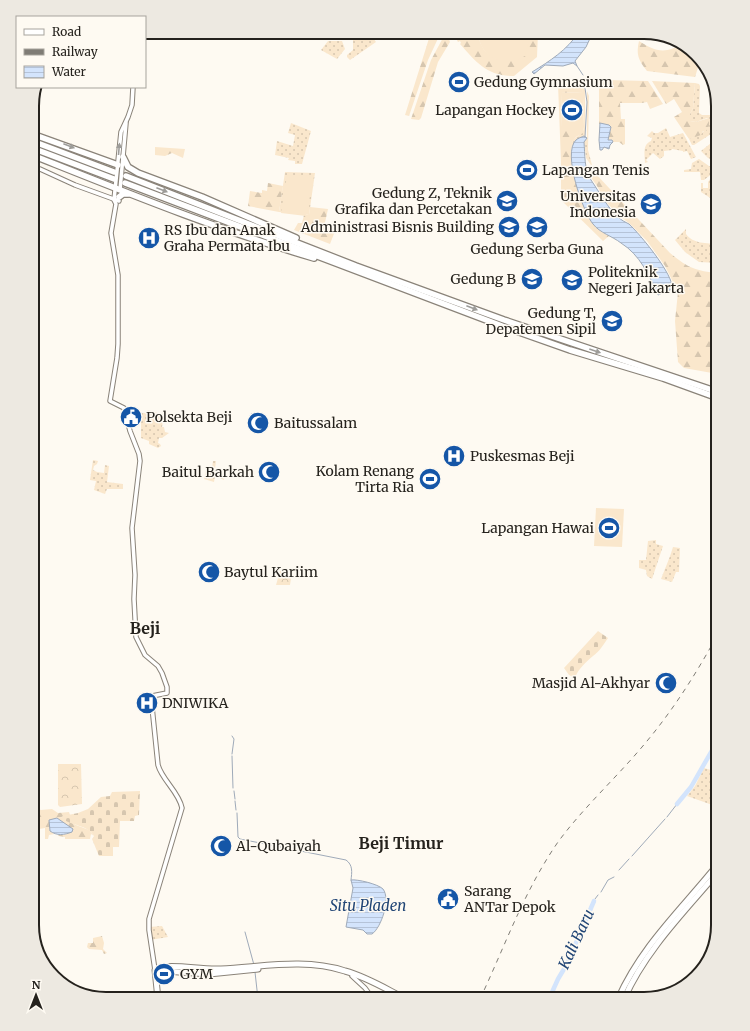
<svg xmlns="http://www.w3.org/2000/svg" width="750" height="1031" font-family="Merriweather,serif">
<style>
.grass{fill:url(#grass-dots)}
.forest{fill:url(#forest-firs)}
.cemetery{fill:url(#cemetery-stones)}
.park{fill:url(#park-crowns)}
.garden{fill:#fae7cc}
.water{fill:url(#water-rules);stroke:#9faab9}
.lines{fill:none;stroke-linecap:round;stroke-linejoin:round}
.stream{stroke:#9faab9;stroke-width:1}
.river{stroke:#d3e4fc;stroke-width:4.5}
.tertiary-casing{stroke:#8a8379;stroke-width:5.5}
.trunk-casing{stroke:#8a8379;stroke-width:7}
.motorway-casing{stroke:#8a8379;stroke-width:8}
.tertiary{stroke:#fff;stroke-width:3.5}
.trunk{stroke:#fff;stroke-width:5}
.motorway{stroke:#fff;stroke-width:5.5}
.rail{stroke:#7f7c75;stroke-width:1;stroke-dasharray:5 5;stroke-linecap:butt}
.oneway{fill:#9d9c99}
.labels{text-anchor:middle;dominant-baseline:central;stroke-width:3;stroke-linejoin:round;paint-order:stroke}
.poi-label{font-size:14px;fill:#25221d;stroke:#fefaf2;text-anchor:start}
.water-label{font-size:15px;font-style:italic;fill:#224676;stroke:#fefaf2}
.quarter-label{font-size:16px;font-weight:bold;fill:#25221d;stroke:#fefaf2}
.rim{fill:none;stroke:#25221d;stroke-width:2}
</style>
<defs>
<pattern id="grass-dots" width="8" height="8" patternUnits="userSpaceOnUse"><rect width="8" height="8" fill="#fae7cc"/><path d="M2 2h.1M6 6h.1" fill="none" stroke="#d6c6af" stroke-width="1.8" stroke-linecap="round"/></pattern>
<pattern id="forest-firs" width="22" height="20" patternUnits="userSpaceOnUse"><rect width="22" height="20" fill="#fae7cc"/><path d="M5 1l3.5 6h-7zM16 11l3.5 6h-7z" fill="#d6c6af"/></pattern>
<pattern id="cemetery-stones" width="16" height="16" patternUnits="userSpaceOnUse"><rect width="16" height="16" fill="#fae7cc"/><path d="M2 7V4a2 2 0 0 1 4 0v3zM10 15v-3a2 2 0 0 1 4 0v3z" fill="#d6c6af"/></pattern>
<pattern id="park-crowns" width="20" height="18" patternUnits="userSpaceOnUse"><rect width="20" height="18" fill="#fae7cc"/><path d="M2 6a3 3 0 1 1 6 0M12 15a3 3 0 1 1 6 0" fill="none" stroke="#d6c6af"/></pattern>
<pattern id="water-rules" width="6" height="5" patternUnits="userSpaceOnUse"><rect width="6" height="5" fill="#d3e4fc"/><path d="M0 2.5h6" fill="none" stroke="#b5c3d8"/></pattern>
</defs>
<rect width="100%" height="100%" fill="#fefaf2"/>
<g class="grass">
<path d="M366,32H369L376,42L350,60L347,57V55L353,50V39Z"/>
<path d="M328,41H342L345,49L337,59L321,50Z"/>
<path d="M695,83L699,84L700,86L699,113L702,115H711L712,120L711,134L694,145H692L689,139C699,135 708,132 709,119L707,118L696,122L690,121V114L693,108Z"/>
<path d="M577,85L582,86L585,90V136C579,138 574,142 572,148C569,138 581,137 584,129C585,123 583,94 582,88Z"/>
<path d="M587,91L589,96L588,150L592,165H591L586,158L584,141L587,138Z"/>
<path d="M291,123L311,131L302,164H295V161L288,160L289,158L275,155L277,141L293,146L295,135L288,133Z"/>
<path d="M666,128L670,137L683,133L696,157L691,159L687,151L683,152V151L672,149V150L664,151V156L660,159L653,153L646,160L648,162L645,163C645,154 642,145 651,141L652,138L647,136L652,131L654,133H658Z"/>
<path d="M716,139L718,140V163L708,158L701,151Z"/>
<path d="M699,159L709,166L718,170V173H713L704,180H701L700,172H684V170L691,169L692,163Z"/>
<path d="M285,172L315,173L309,215L279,212Z"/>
<path d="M712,176L718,178V203L701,192V183H703V188H708V182Z"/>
<path d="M686,229V234C693,244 707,243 718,244V263L699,262L685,252L675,240Z"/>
<path d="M148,410L155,412L168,418V422H163L162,427H164L165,432L169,433L162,438H159L158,443L160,444L161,446L158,448L149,444V441L141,438V413H146Z"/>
<path d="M93,460L98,461L97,464L94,466L93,470L97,472L104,473L105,465L109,466L107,482L123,484V489H107L105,494L94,490L96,481L90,480Z"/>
<path d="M213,461H216L215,469L222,470V472L224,473V480L215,476L214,482L204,479L207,466L212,468Z"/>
<path d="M656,540V544L663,546L652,579L647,576L646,570L639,568V560H646L648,541Z"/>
<path d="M673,547L680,548L679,572H676L672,582L661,579C665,568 670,558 673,547Z"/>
<path d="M704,768L718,772V807L687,796L695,786Z"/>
<path d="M162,926L168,937L150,940L149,927Z"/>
</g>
<g class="forest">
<path d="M431,32H441L428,60L409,116L405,115Z"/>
<path d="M453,32H477C481,47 484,54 500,60L528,43V32H538L537,57L514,76C487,76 477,63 460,44L461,43L460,41L458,42Z"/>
<path d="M445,34H447L450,42L438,62L421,118L419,120L411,119L431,60Z"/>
<path d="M639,41C654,51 666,55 682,43L700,61L695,77L647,71C638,60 636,54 639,41Z"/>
<path d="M605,80L648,81L663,104L650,109L647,102L642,103H620L621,119H625V144L623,145L619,142H613L612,140H608L610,133L609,125L599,124V87L600,83Z"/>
<path d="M652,81L695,83L693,108L690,114V121L696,122L709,118V126L706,131H703L701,135L689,139L674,117L682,112L674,99L666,104Z"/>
<path d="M558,84H567V86H571V84H576L582,88L583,92L561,93L562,127H584L583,133L576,137L572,142L571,161L599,230L609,236L603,241L561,200V162Z"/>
<path d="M155,147L185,149L183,158L172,153L165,156L155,155Z"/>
<path d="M588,169L595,173L670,253C688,268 696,271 718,273V346L713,357L712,373L684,368L678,362L675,321L678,292L665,266L647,241L630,224L621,217L606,202L597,186L592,179Z"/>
<path d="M268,183L283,186L279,212L248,206L250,191L262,193V190L267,191Z"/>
<path d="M310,207L328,209L324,227L335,231L330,244L294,230L298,223H302L304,215H309Z"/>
<path d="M32,807L41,810L52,809L58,813L69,812L70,815L61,817L76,825L89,830L94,836L91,834L90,839H65V837L59,836L58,835L67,834L66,826L57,818L50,831L54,834L49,835L48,839H45V828L39,829L35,827L32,819Z"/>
<path d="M102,936L104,943L103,949L107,953L104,954L102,950L89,949L87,947L88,943H93V938Z"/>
</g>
<g class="cemetery">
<path d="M598,631L608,638C604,644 599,652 593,656C586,662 578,669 575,678L569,675L564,668Z"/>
<path d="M140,791L139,815L135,816L134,821H120L119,847H113V856H99L92,839L94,836C88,825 72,826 61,818L63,816L78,813L88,809L101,797L110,796L112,792Z"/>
</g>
<g class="park">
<path d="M280,571L292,572L290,585H276Z"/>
<path d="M58,764H81L82,804L60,807L58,805Z"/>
</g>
<g class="garden">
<path d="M477,32H528V43L525,56C512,64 493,63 484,50C480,45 479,38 477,32Z"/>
<path d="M583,92L584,127H562L561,93Z"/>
<path d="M287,175L314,176L306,216L281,213Z"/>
<path d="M596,508L624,509L622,547L594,546Z"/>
</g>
<g class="water">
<path d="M579,32H593L586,47L575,61L577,66L573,63L563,66L545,65L534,74L532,72C550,61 567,50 579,32Z"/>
<path d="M600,123L609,125L611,127L608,140H612L613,142L610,145L609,149L604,147L602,150H600L599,140Z"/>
<path d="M584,136L587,138L584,142C585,154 584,170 591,180C600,193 607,207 618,217C621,220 625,222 629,224C639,233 675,276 672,289L658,295C649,275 640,255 621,243C612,236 600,233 593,224C583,212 562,153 576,140C578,138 582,137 584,136Z"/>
<path d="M57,818L73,829L72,832C64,835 57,836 50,831L49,820Z"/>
<path d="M351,880C357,879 378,884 383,889C391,899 381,928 372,934H367L363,930L346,927L353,888Z"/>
</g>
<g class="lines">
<g class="stream">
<path d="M577,66L583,75"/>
<path d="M585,88L587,102L585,137"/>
<path d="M232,736L234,739L232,754"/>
<path d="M232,756L233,788"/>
<path d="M234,791L235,799"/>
<path d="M235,801L236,810"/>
<path d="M237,813L238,837L240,839L346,860C353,865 352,872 351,880"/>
<path d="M667,817L677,804"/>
<path d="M632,856L665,819"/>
<path d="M619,870L629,859"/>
<path d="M601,892L608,880L614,877"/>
<path d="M595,899L598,895"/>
<path d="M245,932L254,965"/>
<path d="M255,972L258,999"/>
</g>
<g class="river">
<path d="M677,804L691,787L718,740"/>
<path d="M549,999L558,979L567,964L594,901"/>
</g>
<g class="tertiary-casing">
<g id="tertiary">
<path d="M133,87L132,105L128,117L121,132L114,200L116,204L111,233L118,275V344L117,358L110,401L124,408L130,431L139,454L140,461L132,528L135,575L134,599L136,637L145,655L158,666L162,673L167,687V693L152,696L151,697L158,765C162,780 179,792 182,808L149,919V930L155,970"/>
<path d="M32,168L40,169L75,185L119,201"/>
<path d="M120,190L126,123"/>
<path d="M352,976L365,988L373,999"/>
</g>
</g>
<g class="trunk-casing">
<g id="trunk">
<path d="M159,969L164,971L209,974L258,969"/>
<path d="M158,999L155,970L163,967C182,965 201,970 221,969C263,967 304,958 345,971C367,977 386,989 406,999"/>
<path d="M618,999C642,945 682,909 718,864"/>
<path d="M624,999C645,951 684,912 718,872"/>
</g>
</g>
<g class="motorway-casing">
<g id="motorway">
<path d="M32,134L118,165"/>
<path d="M32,141L114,172"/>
<path d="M32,148L114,179"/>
<path d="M32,155C125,192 218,230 314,258"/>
<path d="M123,157L128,167L138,173L202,197L296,238"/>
<path d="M126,176L356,266L504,320L718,392"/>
<path d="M125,183L502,326L570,350L663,378L718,398"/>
<path d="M119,197L123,194H128"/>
</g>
</g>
<use href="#tertiary" class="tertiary"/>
<use href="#trunk" class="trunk"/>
<use href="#motorway" class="motorway"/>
<path class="rail" d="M480,999C505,946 524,891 558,842C583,808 615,779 642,747C672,712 696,674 718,634"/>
</g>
<defs><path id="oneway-solid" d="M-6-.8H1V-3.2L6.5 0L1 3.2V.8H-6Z"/></defs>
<g class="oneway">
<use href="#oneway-solid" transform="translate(69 146) rotate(21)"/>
<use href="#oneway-solid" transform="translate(119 149) rotate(-85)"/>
<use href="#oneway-solid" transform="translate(162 190) rotate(21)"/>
<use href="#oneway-solid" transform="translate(472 308) rotate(21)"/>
<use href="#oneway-solid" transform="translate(595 351) rotate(19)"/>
</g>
<defs>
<g id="stadium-disc" transform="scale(1.15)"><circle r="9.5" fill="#1556a7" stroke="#fefaf2"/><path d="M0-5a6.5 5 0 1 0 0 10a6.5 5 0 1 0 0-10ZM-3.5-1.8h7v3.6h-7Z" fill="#fff"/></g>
<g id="university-disc" transform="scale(1.15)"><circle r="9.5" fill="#1556a7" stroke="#fefaf2"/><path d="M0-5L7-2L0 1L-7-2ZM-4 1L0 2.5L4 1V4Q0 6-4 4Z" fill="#fff"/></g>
<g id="hospital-disc" transform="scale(1.15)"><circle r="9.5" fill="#1556a7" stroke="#fefaf2"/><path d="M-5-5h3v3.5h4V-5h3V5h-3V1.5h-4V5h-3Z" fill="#fff"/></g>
<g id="civic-disc" transform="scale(1.15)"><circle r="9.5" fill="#1556a7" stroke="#fefaf2"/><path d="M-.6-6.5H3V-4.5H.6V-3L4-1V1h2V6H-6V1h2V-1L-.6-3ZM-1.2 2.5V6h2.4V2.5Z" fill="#fff"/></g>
<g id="mosque-disc" transform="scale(1.15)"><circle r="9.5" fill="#1556a7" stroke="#fefaf2"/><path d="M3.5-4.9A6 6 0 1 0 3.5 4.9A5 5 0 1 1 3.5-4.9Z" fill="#fff"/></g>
</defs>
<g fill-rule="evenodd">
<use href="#stadium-disc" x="459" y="82"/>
<use href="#stadium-disc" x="572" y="110"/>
<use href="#stadium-disc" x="527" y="170"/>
<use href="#university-disc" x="507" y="201"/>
<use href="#university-disc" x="651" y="204"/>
<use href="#university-disc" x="509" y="227"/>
<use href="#university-disc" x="537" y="227"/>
<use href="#hospital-disc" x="149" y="238"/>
<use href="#university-disc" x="532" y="279"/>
<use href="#university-disc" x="572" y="280"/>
<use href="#university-disc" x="612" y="321"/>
<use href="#civic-disc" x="131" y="417"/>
<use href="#mosque-disc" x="258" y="423"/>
<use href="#hospital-disc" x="454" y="456"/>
<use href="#mosque-disc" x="269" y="472"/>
<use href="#stadium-disc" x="430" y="479"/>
<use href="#stadium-disc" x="609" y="528"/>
<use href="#mosque-disc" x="209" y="572"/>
<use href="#mosque-disc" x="666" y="683"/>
<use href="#hospital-disc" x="147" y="703"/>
<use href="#mosque-disc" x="221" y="846"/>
<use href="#civic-disc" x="448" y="899"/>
<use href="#stadium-disc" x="164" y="974"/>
</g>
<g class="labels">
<g class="poi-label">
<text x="474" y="82">Gedung Gymnasium</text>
<text x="556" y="110" text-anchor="end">Lapangan Hockey</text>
<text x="542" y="170">Lapangan Tenis</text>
<text x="492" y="193" text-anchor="end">Gedung Z, Teknik<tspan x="492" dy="16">Grafika dan Percetakan</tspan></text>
<text x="636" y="196" text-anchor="end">Universitas<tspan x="636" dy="16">Indonesia</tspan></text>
<text x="494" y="227" text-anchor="end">Administrasi Bisnis Building</text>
<text x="164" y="230">RS Ibu dan Anak<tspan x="164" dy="16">Graha Permata Ibu</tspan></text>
<text x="537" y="249" text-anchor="middle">Gedung Serba Guna</text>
<text x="588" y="272">Politeknik<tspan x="588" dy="16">Negeri Jakarta</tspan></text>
<text x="516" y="279" text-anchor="end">Gedung B</text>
<text x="596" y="313" text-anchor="end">Gedung T,<tspan x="596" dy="16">Depatemen Sipil</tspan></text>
<text x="146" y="417">Polsekta Beji</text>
<text x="274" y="423">Baitussalam</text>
<text x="470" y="456">Puskesmas Beji</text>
<text x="414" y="471" text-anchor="end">Kolam Renang<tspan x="414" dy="16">Tirta Ria</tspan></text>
<text x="254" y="472" text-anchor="end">Baitul Barkah</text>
<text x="594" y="528" text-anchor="end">Lapangan Hawai</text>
<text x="224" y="572">Baytul Kariim</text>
<text x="650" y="683" text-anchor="end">Masjid Al-Akhyar</text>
<text x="162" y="703">DNIWIKA</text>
<text x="236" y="846">Al-Qubaiyah</text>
<text x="464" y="891">Sarang<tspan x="464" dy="16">ANTar Depok</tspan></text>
<text x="180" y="974">GYM</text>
</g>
<g class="water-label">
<text x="368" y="905">Situ Pladen</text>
<text transform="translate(576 939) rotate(-65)">Kali Baru</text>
</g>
<g class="quarter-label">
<text x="145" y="628">Beji</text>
<text x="401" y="843">Beji Timur</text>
</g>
</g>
<path d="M0 0H750V1031H0ZM106 39H644A67 67 0 0 1 711 106V925A67 67 0 0 1 644 992H106A67 67 0 0 1 39 925V106A67 67 0 0 1 106 39Z" fill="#ede9e1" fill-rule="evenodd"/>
<path class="rim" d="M106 39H644A67 67 0 0 1 711 106V925A67 67 0 0 1 644 992H106A67 67 0 0 1 39 925V106A67 67 0 0 1 106 39Z"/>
<rect x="16" y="16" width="130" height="72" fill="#fefaf2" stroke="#a7a49d"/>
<rect x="24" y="29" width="20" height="6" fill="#ffffff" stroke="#a7a49d"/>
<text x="52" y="36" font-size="12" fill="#25221d">Road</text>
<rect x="24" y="49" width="20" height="6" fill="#7f7c75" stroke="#a7a49d"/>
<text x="52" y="56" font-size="12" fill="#25221d">Railway</text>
<rect x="24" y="66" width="20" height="12" fill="url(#water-rules)" stroke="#a7a49d"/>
<text x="52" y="76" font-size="12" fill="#25221d">Water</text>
<g transform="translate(36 995)" stroke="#fefaf2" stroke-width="3" paint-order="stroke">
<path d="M0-3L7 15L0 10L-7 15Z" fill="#25221d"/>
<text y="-6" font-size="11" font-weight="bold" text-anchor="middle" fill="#25221d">N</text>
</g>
</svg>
